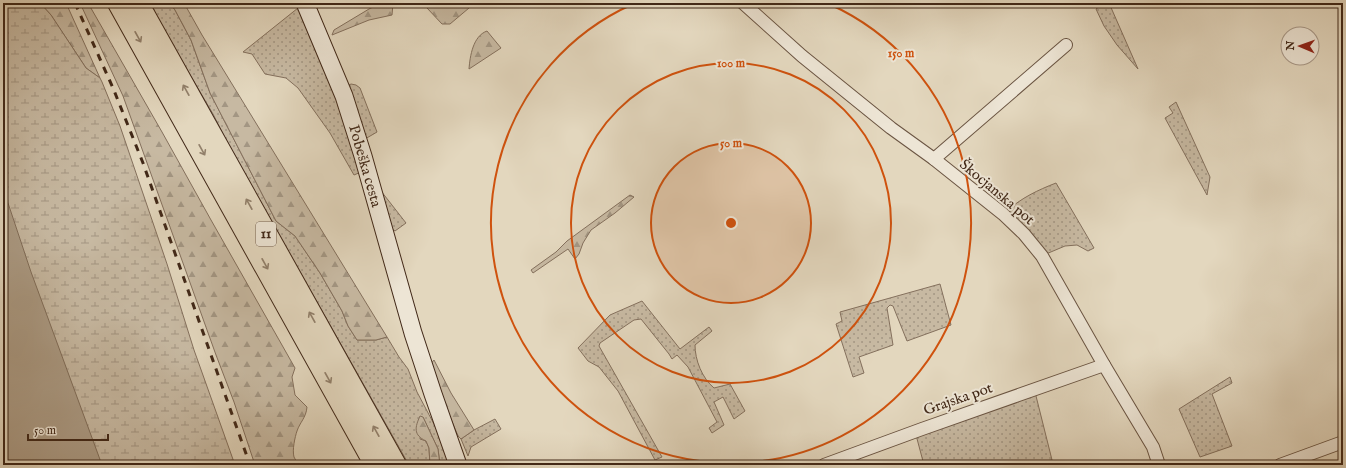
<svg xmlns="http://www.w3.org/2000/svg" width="1346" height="468" font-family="'IM FELL English',serif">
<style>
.grass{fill:url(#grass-dots);stroke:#84705d}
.forest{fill:url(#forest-firs);stroke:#84705d}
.wetland{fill:url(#wetland-marsh);stroke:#84705d}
.water{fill:#ac9c86;stroke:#816e5a}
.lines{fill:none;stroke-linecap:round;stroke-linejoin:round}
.street-casing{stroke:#6a5442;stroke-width:14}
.secondary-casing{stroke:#412818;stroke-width:19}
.highway-casing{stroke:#412818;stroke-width:24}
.street{stroke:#ede5d5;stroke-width:12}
.secondary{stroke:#ede5d5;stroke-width:17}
.highway{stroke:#e3d7be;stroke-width:22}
.rail{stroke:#412818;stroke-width:3;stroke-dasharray:7 7;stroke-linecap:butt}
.oneway{stroke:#92806b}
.ring{fill:none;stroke:#cf520e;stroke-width:2}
.labels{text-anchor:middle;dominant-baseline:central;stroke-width:4;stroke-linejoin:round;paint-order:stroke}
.shield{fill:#ede5d5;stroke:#756151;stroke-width:1}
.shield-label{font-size:14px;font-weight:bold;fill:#412818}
.street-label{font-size:15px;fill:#412818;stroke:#ede5d5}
.centre{fill:#cf520e;stroke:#ede5d5;stroke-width:2}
.ring-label{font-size:12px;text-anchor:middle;font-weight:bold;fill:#cf520e;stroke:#ede5d5;stroke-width:4;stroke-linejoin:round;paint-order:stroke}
</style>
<defs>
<pattern id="grass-dots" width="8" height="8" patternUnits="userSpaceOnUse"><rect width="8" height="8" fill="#c7b9a2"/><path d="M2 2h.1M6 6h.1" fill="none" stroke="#a39683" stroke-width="1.8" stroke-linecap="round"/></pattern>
<pattern id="forest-firs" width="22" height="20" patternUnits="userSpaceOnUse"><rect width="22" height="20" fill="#c7b9a2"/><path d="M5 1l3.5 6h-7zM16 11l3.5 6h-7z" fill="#a39683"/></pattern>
<pattern id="wetland-marsh" width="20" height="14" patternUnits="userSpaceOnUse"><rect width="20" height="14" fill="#c7b9a2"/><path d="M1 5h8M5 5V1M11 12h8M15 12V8" fill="none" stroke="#a39683"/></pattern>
</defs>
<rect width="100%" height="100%" fill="#e3d7be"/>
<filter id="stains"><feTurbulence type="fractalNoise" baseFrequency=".005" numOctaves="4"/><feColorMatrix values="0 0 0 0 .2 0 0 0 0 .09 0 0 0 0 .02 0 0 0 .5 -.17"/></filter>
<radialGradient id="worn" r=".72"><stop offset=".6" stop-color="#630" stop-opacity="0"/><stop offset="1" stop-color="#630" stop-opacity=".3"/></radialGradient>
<g class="grass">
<path d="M148,3H170L175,10L191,40L210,93L276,221L295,236L320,273L342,311L348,326L357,340H376L387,337L399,357L408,369L417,392L444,443L452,465H440L438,449L423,417L420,439L426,441L429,448L430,465H409L229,146L213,114Z"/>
<path d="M1104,3H1109L1138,69L1117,45L1104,26L1096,9Z"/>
<path d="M298,8L337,97L361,172L354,175L330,133L298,88L286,78L265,74L252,54L243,52Z"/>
<path d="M351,84L356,85L360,88L377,132L365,139L347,86Z"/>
<path d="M1176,102L1210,177L1207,195L1165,118L1173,113L1169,107Z"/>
<path d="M1056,183L1094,248L1088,251L1077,245L1065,246L1046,254L1007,211C1021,198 1038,190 1056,183Z"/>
<path d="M381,191L406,223L395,231L391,228Z"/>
<path d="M940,284L951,325L907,341L893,306L890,305L887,308L893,345L859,357L864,373L853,377L836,324L842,321L840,312Z"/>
<path d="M642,301L680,349L709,327L712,331L695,345C695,360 702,378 714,388L730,384L745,411L734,419L723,397L714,402L724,425L712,433L709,428L717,422L688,367L677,355L672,359L669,354L641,319L634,320L600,343L599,346L662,457L655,460L618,391L599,367L588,361L578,348L610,315Z"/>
<path d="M1230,377L1232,383L1212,394L1232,446L1200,457L1179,409Z"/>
<path d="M1035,392L1052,460L1020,465H924L916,435Z"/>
<path d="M495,419L501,429L471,447L468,456L461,439L474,430Z"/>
</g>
<g class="forest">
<path d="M40,3H66L100,78L86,68L51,15Z"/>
<path d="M80,3H88L162,132L211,220L295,368L292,377L295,395L307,407C306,418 300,422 297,431C295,437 292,450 294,457C295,460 299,463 300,465H255L234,402L216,355L123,96Z"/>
<path d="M170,3H184L202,35L387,337L376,340H357L348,326L342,311L320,273L295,236L276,221L210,93L191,40L175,10Z"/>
<path d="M381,3H393L392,15L369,20L332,35L334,30L369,9Z"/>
<path d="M433,3H464L469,8L450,24H442L427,8Z"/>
<path d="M487,31L501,48L469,69C470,56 473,36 487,31Z"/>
<path d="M630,195L634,197L615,213L591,230L583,243L579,254L575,259L568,249L533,273L531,270L556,252L567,241Z"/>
<path d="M434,360L451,393L474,430L461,439L458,436L429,366Z"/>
<path d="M420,416L423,417L438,449L440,465H430L429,448L426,441C413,435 415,427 420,416Z"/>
</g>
<path class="wetland" d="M3,3H40L51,15L86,68L100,78L102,82L120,126L167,264L194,350L235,465H3Z"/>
<path class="water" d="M3,188L31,272L102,465H3Z"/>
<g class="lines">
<g class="street-casing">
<g id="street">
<path d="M743,3L802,56L891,128L934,159L1003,214L1024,234L1042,256L1104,365L1153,447L1159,465"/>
<path d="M934,159L1066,45"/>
<path d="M824,465L922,429L1104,365"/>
<path d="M1280,465L1343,442"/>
</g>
</g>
<g class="secondary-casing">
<path id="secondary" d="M305,3L344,96L363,156L413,333L433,394L458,465"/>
</g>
<g class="highway-casing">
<g id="highway">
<path d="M119,3L376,465"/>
<path d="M137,3L395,465"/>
</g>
</g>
<use href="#street" class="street"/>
<use href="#secondary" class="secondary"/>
<use href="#highway" class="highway"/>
<path class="rail" d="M75,3L113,88L143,163L250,465"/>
</g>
<defs><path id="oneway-shaft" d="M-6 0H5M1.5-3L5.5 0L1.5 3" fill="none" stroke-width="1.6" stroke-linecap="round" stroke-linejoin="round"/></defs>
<g class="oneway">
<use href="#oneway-shaft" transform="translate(138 37) rotate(61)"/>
<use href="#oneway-shaft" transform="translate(186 90) rotate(-119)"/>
<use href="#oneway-shaft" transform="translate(202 150) rotate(61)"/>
<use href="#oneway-shaft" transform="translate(249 204) rotate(-119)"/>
<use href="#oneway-shaft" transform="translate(265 264) rotate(61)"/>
<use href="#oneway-shaft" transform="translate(312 317) rotate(-119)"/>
<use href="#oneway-shaft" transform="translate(328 378) rotate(61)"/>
<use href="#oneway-shaft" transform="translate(376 431) rotate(-119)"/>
</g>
<circle cx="731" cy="223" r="80" fill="#cf520e" fill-opacity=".12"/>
<g class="ring">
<circle cx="731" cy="223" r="80"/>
<circle cx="731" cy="223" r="160"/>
<path d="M829 4A240 240 0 1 1 633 4"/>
</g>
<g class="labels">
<rect class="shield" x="256" y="222" width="20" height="24" rx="3"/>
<g class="shield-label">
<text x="266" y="234">11</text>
</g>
<g class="street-label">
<text transform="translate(365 166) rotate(74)">Pobeška cesta</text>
<text transform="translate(997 192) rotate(40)">Škocjanska pot</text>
<text transform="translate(958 399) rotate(-19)">Grajska pot</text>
</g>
</g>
<circle cx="731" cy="223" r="6" class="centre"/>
<g class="ring-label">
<text x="901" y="57">150 m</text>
<text x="731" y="67">100 m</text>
<text x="731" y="147">50 m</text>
</g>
<rect width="1346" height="468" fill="none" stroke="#e3d7be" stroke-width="16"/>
<rect x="4" y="4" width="1338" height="460" fill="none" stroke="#412818" stroke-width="2"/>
<rect x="8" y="8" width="1330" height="452" fill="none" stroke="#412818"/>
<g transform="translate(1300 46) rotate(272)"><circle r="19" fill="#ede5d5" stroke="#a89989"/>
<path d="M0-3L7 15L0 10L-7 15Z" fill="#8f2418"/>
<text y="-6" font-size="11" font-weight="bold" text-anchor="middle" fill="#412818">N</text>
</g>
<path d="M28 434v6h80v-6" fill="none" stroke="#412818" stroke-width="2"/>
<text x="34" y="434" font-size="12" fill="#412818" stroke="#ede5d5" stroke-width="3" paint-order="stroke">50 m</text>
<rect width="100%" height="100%" filter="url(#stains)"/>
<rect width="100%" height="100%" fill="url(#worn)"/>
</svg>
